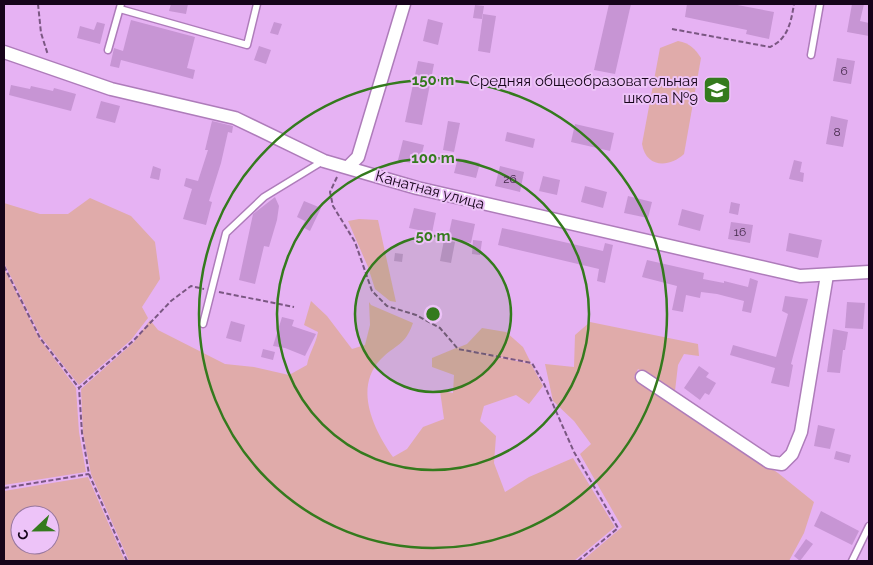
<svg xmlns="http://www.w3.org/2000/svg" width="873" height="565" font-family="Raleway,sans-serif">
<style>
.green{fill:#e0abaa;fill-rule:evenodd}
.building{fill:#c795d4}
.lines{fill:none;stroke-linecap:round;stroke-linejoin:round}
.lane-casing{stroke:#ae7cba;stroke-width:9}
.street-casing{stroke:#ae7cba;stroke-width:15}
.path{stroke:#7a5782;stroke-width:2;stroke-dasharray:5 2.5;stroke-linecap:butt}
.lane{stroke:#fff;stroke-width:6}
.street{stroke:#fff;stroke-width:12}
.ring{fill:none;stroke:#347a1d;stroke-width:2.5}
.labels{text-anchor:middle;dominant-baseline:central;stroke-width:4;stroke-linejoin:round;paint-order:stroke}
.number-label{font-size:12px;fill:#422848}
.poi-label{font-size:15px;fill:#16041a;stroke:#edc3f8;text-anchor:end}
.street-label{font-size:15px;fill:#16041a;stroke:#edc3f8}
.centre{fill:#347a1d;stroke:#edc3f8;stroke-width:2.5}
.ring-label{font-size:15px;text-anchor:middle;font-weight:bold;fill:#347a1d;stroke:#edc3f8;stroke-width:4;stroke-linejoin:round;paint-order:stroke}
</style>
<rect width="100%" height="100%" fill="#e6b2f3"/>
<g class="green">
<path d="M678,41C690,43 695,49 701,58L684,154C669,168 646,168 642,144L660,48Z"/>
<path d="M90,198L131,216L155,242L160,279L142,307L148,318L131,340L79,385L41,337L4,263V203L40,214H68Z"/>
<path d="M359,219L378,220L396,302L390,301L375,289L368,267L348,221Z"/>
<path d="M4,268L39,338L76,388L79,432L86,472L4,485Z"/>
<path d="M311,301L327,316L352,349L365,345L370,325L369,302L371,305L413,323C405,346 396,344 381,359C353,388 374,430 393,457L407,449L423,427L444,419L440,391L453,393L454,375L432,367V358L456,348L531,364L543,386L529,404L516,395L484,406L480,421L496,436L494,463L505,492L529,477L573,458L615,527L574,561H129L91,474L83,433L81,389L134,342L150,320L158,330L225,364L254,367L289,375L307,365C309,353 316,344 318,332L304,325Z"/>
<path d="M590,322L698,344L699,356L684,354L678,365L675,391L638,369L634,377L778,473L814,502L804,533L789,561H582L622,527L580,454L591,444L574,421L553,401L545,364L574,367L575,335Z"/>
<path d="M482,328L506,332L523,347L531,363L457,348L467,344Z"/>
<path d="M88,477L125,561H4V491ZM20,515H50V545H20Z"/>
</g>
<g class="building">
<path d="M171,4H188L186,14L169,11Z"/>
<path d="M609,4H631L615,74L594,70Z"/>
<path d="M687,4H732L774,12L769,39L746,34L747,30L685,17Z"/>
<path d="M852,4H864L860,21L869,23V36L847,32Z"/>
<path d="M475,5L484,6L482,19L473,18Z"/>
<path d="M483,14L496,16L490,53L478,51Z"/>
<path d="M428,19L443,23L438,45L423,41Z"/>
<path d="M131,20L195,37L187,68L195,70L193,79L121,60L119,68L110,66L114,48L123,51Z"/>
<path d="M97,22L105,24L100,44L77,38L80,26L94,30Z"/>
<path d="M274,22L282,24L278,35L270,33Z"/>
<path d="M259,46L271,50L266,64L254,60Z"/>
<path d="M837,58L855,61L851,84L833,81Z"/>
<path d="M418,61L434,64L422,125L405,122Z"/>
<path d="M11,85L30,89L31,86L53,91L54,88L76,94L71,111L9,95Z"/>
<path d="M101,101L120,106L115,123L96,118Z"/>
<path d="M831,116L848,120L843,147L826,144Z"/>
<path d="M212,121L233,126L232,133L228,132L221,163L209,201L212,202L206,225L183,219L192,189L184,186L186,178L198,181L208,150H205Z"/>
<path d="M448,121L460,123L454,152L443,150Z"/>
<path d="M575,124L614,133L610,151L571,142Z"/>
<path d="M507,132L535,139L533,148L505,141Z"/>
<path d="M403,140L424,145L419,165L398,160Z"/>
<path d="M458,158L480,163L476,178L454,173Z"/>
<path d="M794,160L802,162L800,172L804,173L803,182L789,179Z"/>
<path d="M153,166L161,169L159,180L150,178Z"/>
<path d="M500,166L524,172L520,192L495,186Z"/>
<path d="M543,176L560,180L557,195L539,191Z"/>
<path d="M585,186L607,192L603,208L581,202Z"/>
<path d="M628,196L652,202L648,218L624,213Z"/>
<path d="M275,197L279,206L277,220L269,247L264,246L255,284L239,280L253,214Z"/>
<path d="M304,201L321,208L310,231L302,227L305,221L297,217Z"/>
<path d="M731,202L740,204L738,215L729,213Z"/>
<path d="M414,208L436,213L432,233L409,228Z"/>
<path d="M682,209L704,215L700,231L678,225Z"/>
<path d="M452,219L475,224L471,243L448,238Z"/>
<path d="M731,222L753,225L750,243L728,239Z"/>
<path d="M502,228L603,251L605,243L613,245L605,283L597,281L599,269L498,245Z"/>
<path d="M789,233L822,240L818,258L786,251Z"/>
<path d="M444,240L455,242L451,263L440,261Z"/>
<path d="M473,240L482,241L480,255L472,254Z"/>
<path d="M395,253L403,254L402,262L394,261Z"/>
<path d="M647,260L704,273L703,279L724,283V281L748,287L750,278L758,281L751,313L742,311L744,301L717,294L701,292L700,298L686,295L683,312L672,310L677,286L642,277Z"/>
<path d="M785,296L808,299L791,364L793,365L789,387L771,383L775,368L730,355L733,345L776,357L788,314L782,311Z"/>
<path d="M847,302L865,303L863,329L845,328Z"/>
<path d="M282,317L294,320L292,326L316,334L305,356L285,348L273,346Z"/>
<path d="M231,321L245,325L241,342L226,338Z"/>
<path d="M833,329L848,332L845,350H843L840,373L827,372Z"/>
<path d="M263,349L275,352L273,360L261,357Z"/>
<path d="M699,366L709,373L706,377L716,383L709,395L705,393L700,400L684,388Z"/>
<path d="M818,425L835,429L830,449L814,446Z"/>
<path d="M836,451L851,455L849,463L834,459Z"/>
<path d="M821,511L859,531L852,545L814,526Z"/>
<path d="M806,539L813,544L800,561L794,556Z"/>
</g>
<g class="lines">
<g class="lane-casing">
<g id="lane">
<path d="M120,9L247,45L257,4"/>
<path d="M108,50L121,4"/>
<path d="M811,55L820,4"/>
<path d="M203,324L226,233L264,197L323,161"/>
<path d="M852,561L869,526"/>
</g>
</g>
<g class="street-casing">
<g id="street">
<path d="M4,52L111,89L235,118L324,161L417,188L800,276L869,272"/>
<path d="M348,167L358,157L404,4"/>
<path d="M642,377L769,462L782,464L792,454L801,432L827,275"/>
</g>
</g>
<g class="path">
<path d="M38,4L41,33L48,55"/>
<path d="M672,29L770,47C788,39 791,22 794,4"/>
<path d="M337,177L330,192L333,206L355,242L372,291L387,306L416,315L440,328L458,349L532,363L544,384L574,452L618,528L578,561"/>
<path d="M4,266L40,338L79,388"/>
<path d="M219,292L294,307"/>
<path d="M4,488L89,474"/>
<path d="M127,561L89,474L82,433L79,388L133,341L171,301L191,286L204,289"/>
</g>
<use href="#lane" class="lane"/>
<use href="#street" class="street"/>
</g>
<circle cx="433" cy="314" r="78" fill="#347a1d" fill-opacity=".12"/>
<g class="ring">
<circle cx="433" cy="314" r="78"/>
<circle cx="433" cy="314" r="156"/>
<circle cx="433" cy="314" r="234"/>
</g>
<defs>
<g id="school-square" transform="scale(1.4375)"><rect x="-9" y="-9" width="18" height="18" rx="4" fill="#347a1d" stroke="#edc3f8"/><path d="M0-5L7-2L0 1L-7-2ZM-4 1L0 2.5L4 1V4Q0 6-4 4Z" fill="#fff"/></g>
</defs>
<g fill-rule="evenodd">
<use href="#school-square" x="717" y="90"/>
</g>
<g class="labels">
<g class="number-label">
<text x="844" y="71">6</text>
<text x="837" y="132">8</text>
<text x="510" y="179">26</text>
<text x="740" y="232">16</text>
</g>
<g class="poi-label">
<text x="698" y="81">Средняя общеобразовательная<tspan x="698" dy="17">школа №9</tspan></text>
</g>
<g class="street-label">
<text transform="translate(430 190) rotate(15)">Канатная улица</text>
</g>
</g>
<circle cx="433" cy="314" r="8" class="centre"/>
<g class="ring-label">
<text x="433" y="85">150 m</text>
<text x="433" y="163">100 m</text>
<text x="433" y="241">50 m</text>
</g>
<rect width="873" height="565" fill="none" stroke="#16041a" stroke-width="10"/>
<g transform="translate(35 530) rotate(248)"><circle r="24" fill="#edc3f8" stroke="#97779f"/>
<path d="M0-4L9 19L0 12L-9 19Z" fill="#347a1d"/>
<text y="-8" font-size="14" font-weight="bold" text-anchor="middle" fill="#16041a">С</text>
</g>
</svg>
